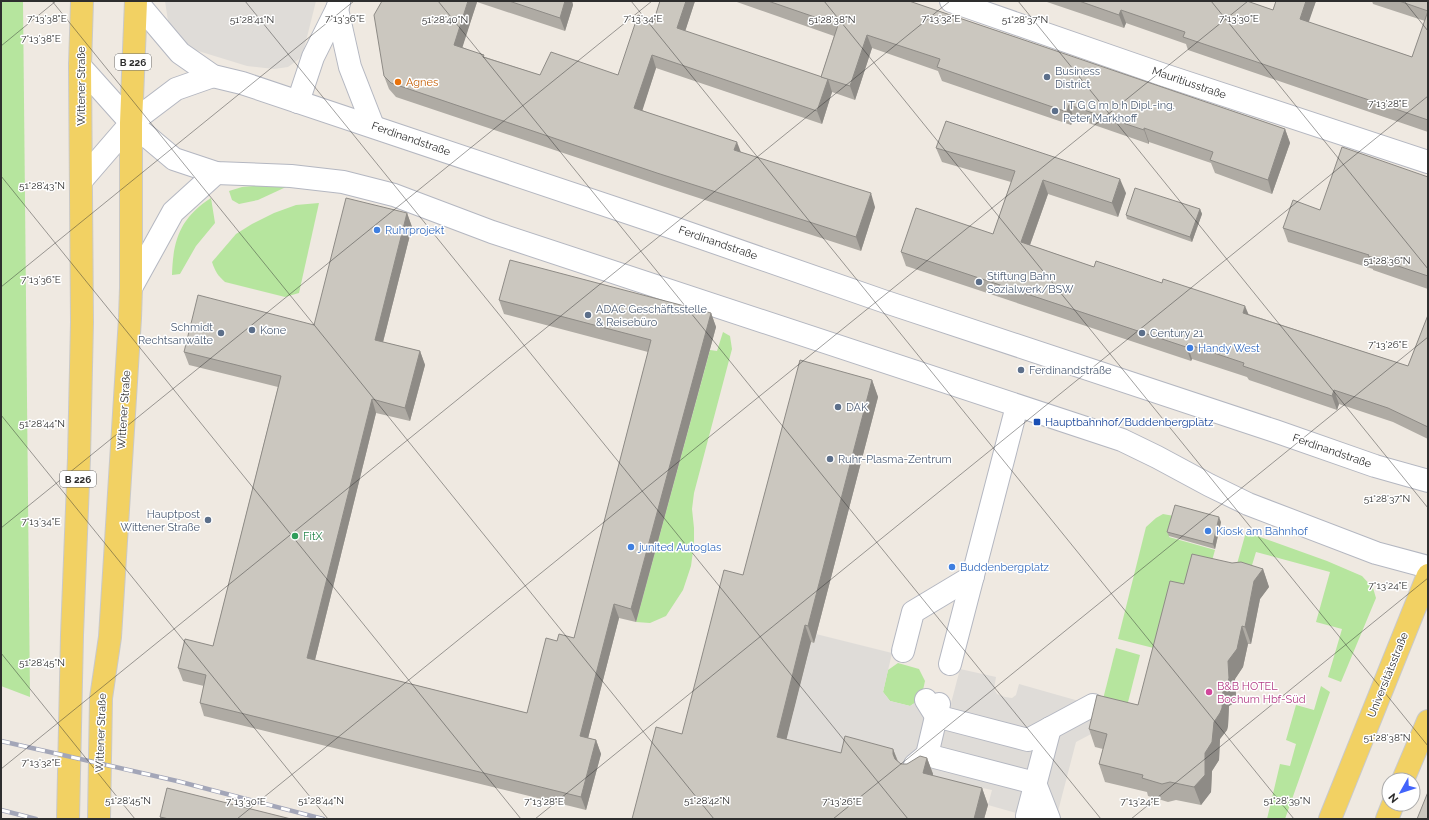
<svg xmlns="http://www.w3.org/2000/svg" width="1429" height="820" font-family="Raleway,sans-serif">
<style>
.green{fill:#b6e59e}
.plaza{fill:#dfdcd8}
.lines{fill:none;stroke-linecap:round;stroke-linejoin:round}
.minor-casing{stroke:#b4b7c1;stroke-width:24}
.major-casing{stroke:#c9c9c9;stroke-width:24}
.minor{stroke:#fff;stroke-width:22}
.major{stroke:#f2d163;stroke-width:22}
.rail-casing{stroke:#a3a6b8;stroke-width:4.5}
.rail{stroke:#fff;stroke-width:3;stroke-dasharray:9;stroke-linecap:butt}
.wall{fill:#afaba4}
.shaded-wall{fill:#8e8b86}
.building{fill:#cbc7bf;stroke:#8e8b86}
.ticks{fill:none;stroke:#2e2e2e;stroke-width:1;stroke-opacity:0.45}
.service-dot{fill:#5c6f8a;stroke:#fff;stroke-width:1.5}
.food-dot{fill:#e8710a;stroke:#fff;stroke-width:1.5}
.shop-dot{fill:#3f7fe0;stroke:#fff;stroke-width:1.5}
.transit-dot{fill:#1a4fb4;stroke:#fff;stroke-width:1.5}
.leisure-dot{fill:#2e9e5b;stroke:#fff;stroke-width:1.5}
.hotel-dot{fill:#d1479c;stroke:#fff;stroke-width:1.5}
.labels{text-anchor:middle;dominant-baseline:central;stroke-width:3;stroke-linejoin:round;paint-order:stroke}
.shield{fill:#fff;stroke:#6d6d6d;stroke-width:1}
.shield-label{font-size:10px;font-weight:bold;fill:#2e2e2e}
.service-label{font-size:11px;fill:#4e5e75;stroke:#fff;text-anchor:start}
.food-label{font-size:11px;fill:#c56008;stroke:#fff;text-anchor:start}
.street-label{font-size:11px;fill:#2e2e2e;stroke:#fff}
.shop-label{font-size:11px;fill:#366cbe;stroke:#fff;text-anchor:start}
.transit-label{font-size:11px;fill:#164399;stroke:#fff;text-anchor:start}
.leisure-label{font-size:11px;fill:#27864d;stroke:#fff;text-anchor:start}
.hotel-label{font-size:11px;fill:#b23c85;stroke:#fff;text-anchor:start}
.ticks-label{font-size:10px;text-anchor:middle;fill:#2e2e2e;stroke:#fff;stroke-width:3;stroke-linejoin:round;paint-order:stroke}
</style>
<rect width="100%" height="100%" fill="#efe9e1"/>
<g class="green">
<path d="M1,1H23L30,697L1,686Z"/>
<path d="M264,185L286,187L258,200L239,204L232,200L229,191L242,187Z"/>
<path d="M211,198L215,223L196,246L180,274L172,275C173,240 180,218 211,198Z"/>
<path d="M319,203L299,293L285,297L225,282C218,276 215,271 212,262L236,234L252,224L274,213L296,205Z"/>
<path d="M723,332L730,336L732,349L694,493L692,509L694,528V544L691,566L683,590L666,616L650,623L636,622L710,350L717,351Z"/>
<path d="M1163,514L1174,516L1169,537L1215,550L1185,656L1118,639L1146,527L1156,518Z"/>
<path d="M1246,532L1327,561L1362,576L1373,588L1376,598L1341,682L1328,677L1342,629L1316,622L1330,572L1256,552L1249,575L1235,571Z"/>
<path d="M1116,648L1140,655L1124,718L1100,711Z"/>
<path d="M898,663L919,669L925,681L921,699L910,706L890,701L883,692L888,670Z"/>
<path d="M1321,686L1330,692L1285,819H1267L1280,764L1290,766L1296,744L1286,740L1296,705L1314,710Z"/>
</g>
<g class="plaza">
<path d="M165,1H316L303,53L299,59L288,67L274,69L247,66L195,50L179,39L168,21Z"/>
<path d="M816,634L892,653L883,692L890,701L910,706L921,699L950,707L960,669L996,677L994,689L997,694L1005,697L1012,698L1016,695L1019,684L1093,705L1095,732L1076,742L1056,819L1027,816L988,805L992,790L978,787L974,801L929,789L933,774L847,769L783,753L811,642H814Z"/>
</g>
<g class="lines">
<g class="minor-casing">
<g id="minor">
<path d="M136,1L180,53L213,76L242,83L662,224L883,301L1275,431L1375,466L1428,481"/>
<path d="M951,1L1164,75L1428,162"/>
<path d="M337,9L350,67L373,126"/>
<path d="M80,66L131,123L174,159L216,173L291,176L343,182L394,195L492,232L1122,440L1157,457L1209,485L1248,504L1376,553L1428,567"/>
<path d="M298,102L313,57L337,9L339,3"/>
<path d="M81,181L131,123L176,89L213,76"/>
<path d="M131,288L173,212L216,173"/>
<path d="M903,651L913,612L973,576"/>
<path d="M950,664L1017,406"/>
<path d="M926,700L936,716L1028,740L1093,705"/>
<path d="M927,755L1035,783L1049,819"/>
<path d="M915,765L927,755L939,704"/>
<path d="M1027,816L1050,728"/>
</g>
</g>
<g class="major-casing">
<g id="major">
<path d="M1403,780L1428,721"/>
<path d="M68,819L72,635L79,458L82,322L80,66L82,1"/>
<path d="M99,819L101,698L110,637L130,318L131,288V123L136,1"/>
<path d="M1330,819L1428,575"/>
<path d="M1387,819L1393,804"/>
</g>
</g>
<use href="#minor" class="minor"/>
<use href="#major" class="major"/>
<g class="rail-casing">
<g id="rail">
<path d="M1,741L177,781L323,819"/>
<path d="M1,810L36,819"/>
</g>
</g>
<use href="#rail" class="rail"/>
</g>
<g class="wall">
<path d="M382,1H572L573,5L565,31L477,2L462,47L485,57L540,75H618L654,20L660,1H695L685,31L821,77L834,36L734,1H909L1285,129L1290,143L1272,194L1215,173L1211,163L1149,142V144L1074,118L1071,125L942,81L938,71L872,48L855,100L832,92L822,124L656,68L642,110L740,152L875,207L861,251L662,186L396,97L389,89L384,76Z"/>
<path d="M1044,1H1247L1273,10L1276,1H1316L1308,22L1412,57L1425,21L1373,4L1372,1H1428V132L1188,50L1186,44L1126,23L1124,28Z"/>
<path d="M936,148L1126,193L1118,217L1048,194L1030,245L1094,267L1248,314L1408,366L1428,315V439L1393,422L1339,404L1337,410L1249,380L1247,377L1192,359L1191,361L906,266L901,252L993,234L1011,182L942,162Z"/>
<path d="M1428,177V289L1373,270V269L1288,242L1283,228L1320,210Z"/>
<path d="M1200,209L1202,214L1192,242L1127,219L1126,215Z"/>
<path d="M407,213L412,227L383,342L420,351L425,365L410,421L376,413L315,660L527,713L557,641L574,638L648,352L504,314L499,300L711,313L716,327L636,622L619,618L588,738L596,740L601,754L586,810L204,716L200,703L204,686L183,681L178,668L213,646L278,387L189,365L184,352L314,325Z"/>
<path d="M872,380L878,397L814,643L811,642L786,739L841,753L893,749L898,761L901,764H907L927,758L933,774V776L982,788L988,805L984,819H632L682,734L743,575Z"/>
<path d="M1221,522L1215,549L1169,536L1167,532Z"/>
<path d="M1232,563L1263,569L1269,587L1260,599L1251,644H1248L1243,667L1235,679L1236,696L1234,703L1229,706L1228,726L1227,730L1220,739L1219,760L1212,771L1211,792L1201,805L1176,800L1168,802L1148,796L1147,792L1105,782L1099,764L1103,749L1095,747L1089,729L1138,705L1184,584Z"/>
<path d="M160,817L291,819H161Z"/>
</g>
<g class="shaded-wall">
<path d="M468,1H476L477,2L459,58L454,45Z"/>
<path d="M565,1H572L573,5L565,31L560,18Z"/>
<path d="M686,1H695L682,41L677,28Z"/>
<path d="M1306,1H1316L1305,33L1300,19Z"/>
<path d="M1121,10L1126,23L1124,28L1119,15Z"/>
<path d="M867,35L872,48L855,100L850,86Z"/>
<path d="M652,55L656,68L639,121L634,108Z"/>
<path d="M828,79L832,92L822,124L817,111Z"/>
<path d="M1069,105L1074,118L1071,125L1067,112Z"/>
<path d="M1144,128L1149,142V144L1144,130Z"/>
<path d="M1285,129L1290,143L1272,194L1268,180Z"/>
<path d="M737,142L742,155L734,150Z"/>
<path d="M1120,179L1126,193L1118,217L1112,203Z"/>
<path d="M1043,180L1048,194L1026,256L1021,242Z"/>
<path d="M871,193L875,207L861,251L856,237Z"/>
<path d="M1200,209L1202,214L1192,242L1190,237Z"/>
<path d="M407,213L412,227L380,354L375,340Z"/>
<path d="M1245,306L1251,320L1243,313Z"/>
<path d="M711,313L716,327L636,622L631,609Z"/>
<path d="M1187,344L1192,359L1191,361L1186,347Z"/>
<path d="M420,351L425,365L410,421L405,408Z"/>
<path d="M872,380L878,397L814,643L808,626Z"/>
<path d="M1334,390L1339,404L1337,410L1332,396Z"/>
<path d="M372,399L376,413L312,672L307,658Z"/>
<path d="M1219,517L1221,522L1215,549L1213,544Z"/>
<path d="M1263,569L1269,587L1260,599L1251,644L1245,627L1254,581Z"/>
<path d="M614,604L619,618L585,750L580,736Z"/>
<path d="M805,625L811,642L783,753L777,737Z"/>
<path d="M1242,626L1248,644L1243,667L1235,679L1236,696L1234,703L1229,706L1228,726L1227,730L1220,739L1219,760L1212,771L1211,792L1201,805L1194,787L1205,753L1214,722L1223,688L1228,661Z"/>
<path d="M596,740L601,754L586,810L581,797Z"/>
<path d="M893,749L899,765V770L893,754Z"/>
<path d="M927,758L933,774L929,789L923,773Z"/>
<path d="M982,788L988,805L984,819H974Z"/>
</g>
<g class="building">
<path d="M382,1H468L454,45L484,55L483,57L540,75L551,52L618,75L638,15L654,20L660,1H686L677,28L828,79L817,111L652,55L634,108L737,142L734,150L871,193L856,237L657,173L391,83L384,76L374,15Z"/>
<path d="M509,1H565L560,18Z"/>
<path d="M768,1H909L1027,41L1285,129L1268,180L1210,160L1213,152L1144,128V130L1069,105L1067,112L937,67L940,59L867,35L850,86L821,77L838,25Z"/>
<path d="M1079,1H1247L1273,10L1276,1H1306L1300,19L1412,57L1428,11V120L1183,37L1185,32L1121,10L1119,15Z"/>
<path d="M1399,1H1428V11Z"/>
<path d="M946,121L1120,179L1112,203L1043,180L1021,242L1094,267L1096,261L1162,283L1163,279L1245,306L1243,313L1408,366L1428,315V427L1388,408L1334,390L1332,396L1243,366L1244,363L1187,344L1186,347L901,252L916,208L993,234L1015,171L936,148Z"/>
<path d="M1342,147L1428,177V276L1368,256L1369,255L1283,228L1293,200L1320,210Z"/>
<path d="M1135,188L1200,209L1190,237L1126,215Z"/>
<path d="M346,198L407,213L375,340L420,351L405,408L372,399L307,658L527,713L546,638L557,641L559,634L574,638L651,340L499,300L510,260L711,313L631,609L614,604L580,736L596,740L581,797L200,703L206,675L178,668L185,639L213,646L281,376L184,352L198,295L314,325Z"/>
<path d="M800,360L872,380L808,626L805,625L777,737L841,753L845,736L893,749V754L895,759L901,764H907L920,756L927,758L923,773L982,788L974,819H632L656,727L682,734L724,570L743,575Z"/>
<path d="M1175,505L1219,517L1213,544L1167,532Z"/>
<path d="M1192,554L1232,563L1241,562L1263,569L1254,581L1245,627L1242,626L1237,649L1228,661L1229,678L1227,685L1223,688L1222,708L1220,713L1214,722L1212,742L1205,753V775L1194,787L1170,782L1162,784L1142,778L1143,775L1099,764L1107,734L1089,729L1097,695L1138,705L1170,581L1184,584Z"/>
<path d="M167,788L291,819H169L160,817Z"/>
<path d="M1428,792V819H1417Z"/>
</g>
<path class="ticks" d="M52,1L714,819M245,1L908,819M438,1L1101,819M631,1L1294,819M824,1L1428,746M1018,1L1428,508M1211,1L1428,269M1404,1L1428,31M1,46L56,1M1,176L521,819M1,287L354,1M1,415L328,819M1,528L652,1M1,653L135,819M1,769L950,1M237,819L1248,1M535,819L1428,96M833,819L1428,337M1131,819L1428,578"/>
<g class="service-dot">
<circle cx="1047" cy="77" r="4"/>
<circle cx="1055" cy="111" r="4"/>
<circle cx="979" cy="282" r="4"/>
<circle cx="588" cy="315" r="4"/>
<circle cx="252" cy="330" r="4"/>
<circle cx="221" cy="333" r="4"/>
<circle cx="1142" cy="333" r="4"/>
<circle cx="1021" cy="370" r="4"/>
<circle cx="838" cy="407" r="4"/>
<circle cx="830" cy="459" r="4"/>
<circle cx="208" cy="520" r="4"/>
</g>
<circle class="food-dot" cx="398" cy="82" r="4"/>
<g class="shop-dot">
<circle cx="377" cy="230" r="4"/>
<circle cx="1190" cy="348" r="4"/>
<circle cx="1208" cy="531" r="4"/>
<circle cx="631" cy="547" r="4"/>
<circle cx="952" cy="567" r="4"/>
</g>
<rect class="transit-dot" x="1033" y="418" width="8" height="8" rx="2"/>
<circle class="leisure-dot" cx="295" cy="536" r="4"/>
<circle class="hotel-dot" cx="1209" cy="692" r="4"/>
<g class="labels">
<g class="shield">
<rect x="115" y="54" width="36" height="16" rx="3"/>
<rect x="60" y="471" width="36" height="16" rx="3"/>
</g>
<g class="shield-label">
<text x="133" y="62">B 226</text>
<text x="78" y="479">B 226</text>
</g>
<g class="service-label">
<text x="1055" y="71">Business<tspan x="1055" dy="13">District</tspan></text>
<text x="1063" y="105">I T G G m b h Dipl.-ing.<tspan x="1063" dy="13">Peter Markhoff</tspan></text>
<text x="987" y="276">Stiftung Bahn<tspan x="987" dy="13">Sozialwerk/BSW</tspan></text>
<text x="596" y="309">ADAC Geschäftsstelle<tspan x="596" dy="13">&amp; Reisebüro</tspan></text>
<text x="213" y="327" text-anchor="end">Schmidt<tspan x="213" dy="13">Rechtsanwälte</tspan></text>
<text x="260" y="330">Kone</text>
<text x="1150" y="333">Century 21</text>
<text x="1029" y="370">Ferdinandstraße</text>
<text x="846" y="407">DAK</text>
<text x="838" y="459">Ruhr-Plasma-Zentrum</text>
<text x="200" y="514" text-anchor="end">Hauptpost<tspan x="200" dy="13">Wittener Straße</tspan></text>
</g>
<g class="food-label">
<text x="406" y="82">Agnes</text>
</g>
<g class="street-label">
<text transform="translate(1189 83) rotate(19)">Mauritiusstraße</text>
<text transform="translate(81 86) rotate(-90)">Wittener Straße</text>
<text transform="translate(411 139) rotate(19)">Ferdinandstraße</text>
<text transform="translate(718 243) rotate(19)">Ferdinandstraße</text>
<text transform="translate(124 410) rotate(-86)">Wittener Straße</text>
<text transform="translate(1332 451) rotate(19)">Ferdinandstraße</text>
<text transform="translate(1388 675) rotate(-68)">Universitätsstraße</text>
<text transform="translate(101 733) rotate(-88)">Wittener Straße</text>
</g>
<g class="shop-label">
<text x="385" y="230">Ruhrprojekt</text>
<text x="1198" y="348">Handy West</text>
<text x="1216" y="531">Kiosk am Bahnhof</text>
<text x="639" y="547">junited Autoglas</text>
<text x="960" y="567">Buddenbergplatz</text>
</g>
<g class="transit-label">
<text x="1045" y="422">Hauptbahnhof/Buddenbergplatz</text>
</g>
<g class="leisure-label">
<text x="303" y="536">FitX</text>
</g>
<g class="hotel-label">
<text x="1217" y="686">B&amp;B HOTEL<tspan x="1217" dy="13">Bochum Hbf-Süd</tspan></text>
</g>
</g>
<g class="ticks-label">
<text x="47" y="22">7°13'38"E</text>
<text x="345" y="22">7°13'36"E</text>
<text x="643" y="22">7°13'34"E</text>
<text x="941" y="22">7°13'32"E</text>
<text x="1239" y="22">7°13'30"E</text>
<text x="252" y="23">51°28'41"N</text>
<text x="445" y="23">51°28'40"N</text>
<text x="832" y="23">51°28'38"N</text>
<text x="1025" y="23">51°28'37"N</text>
<text x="41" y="42">7°13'38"E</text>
<text x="1388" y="107">7°13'28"E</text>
<text x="42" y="189">51°28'43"N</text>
<text x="1387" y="264">51°28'36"N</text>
<text x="41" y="283">7°13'36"E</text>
<text x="1388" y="348">7°13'26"E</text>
<text x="42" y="427">51°28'44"N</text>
<text x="1387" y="502">51°28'37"N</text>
<text x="41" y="525">7°13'34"E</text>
<text x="1388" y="589">7°13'24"E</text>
<text x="42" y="666">51°28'45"N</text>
<text x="1387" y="741">51°28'38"N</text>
<text x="41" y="766">7°13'32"E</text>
<text x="128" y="804">51°28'45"N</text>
<text x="321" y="804">51°28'44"N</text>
<text x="707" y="804">51°28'42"N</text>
<text x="1287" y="804">51°28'39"N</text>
<text x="246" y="805">7°13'30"E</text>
<text x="544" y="805">7°13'28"E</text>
<text x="842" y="805">7°13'26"E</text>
<text x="1140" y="805">7°13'24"E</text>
</g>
<rect width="1429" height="820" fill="none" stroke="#2e2e2e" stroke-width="4"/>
<g transform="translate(1401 792) rotate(231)"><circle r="19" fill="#ffffff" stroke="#ababab"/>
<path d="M0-3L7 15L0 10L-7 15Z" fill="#4264fb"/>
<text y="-6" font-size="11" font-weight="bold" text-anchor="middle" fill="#2e2e2e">N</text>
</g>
</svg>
